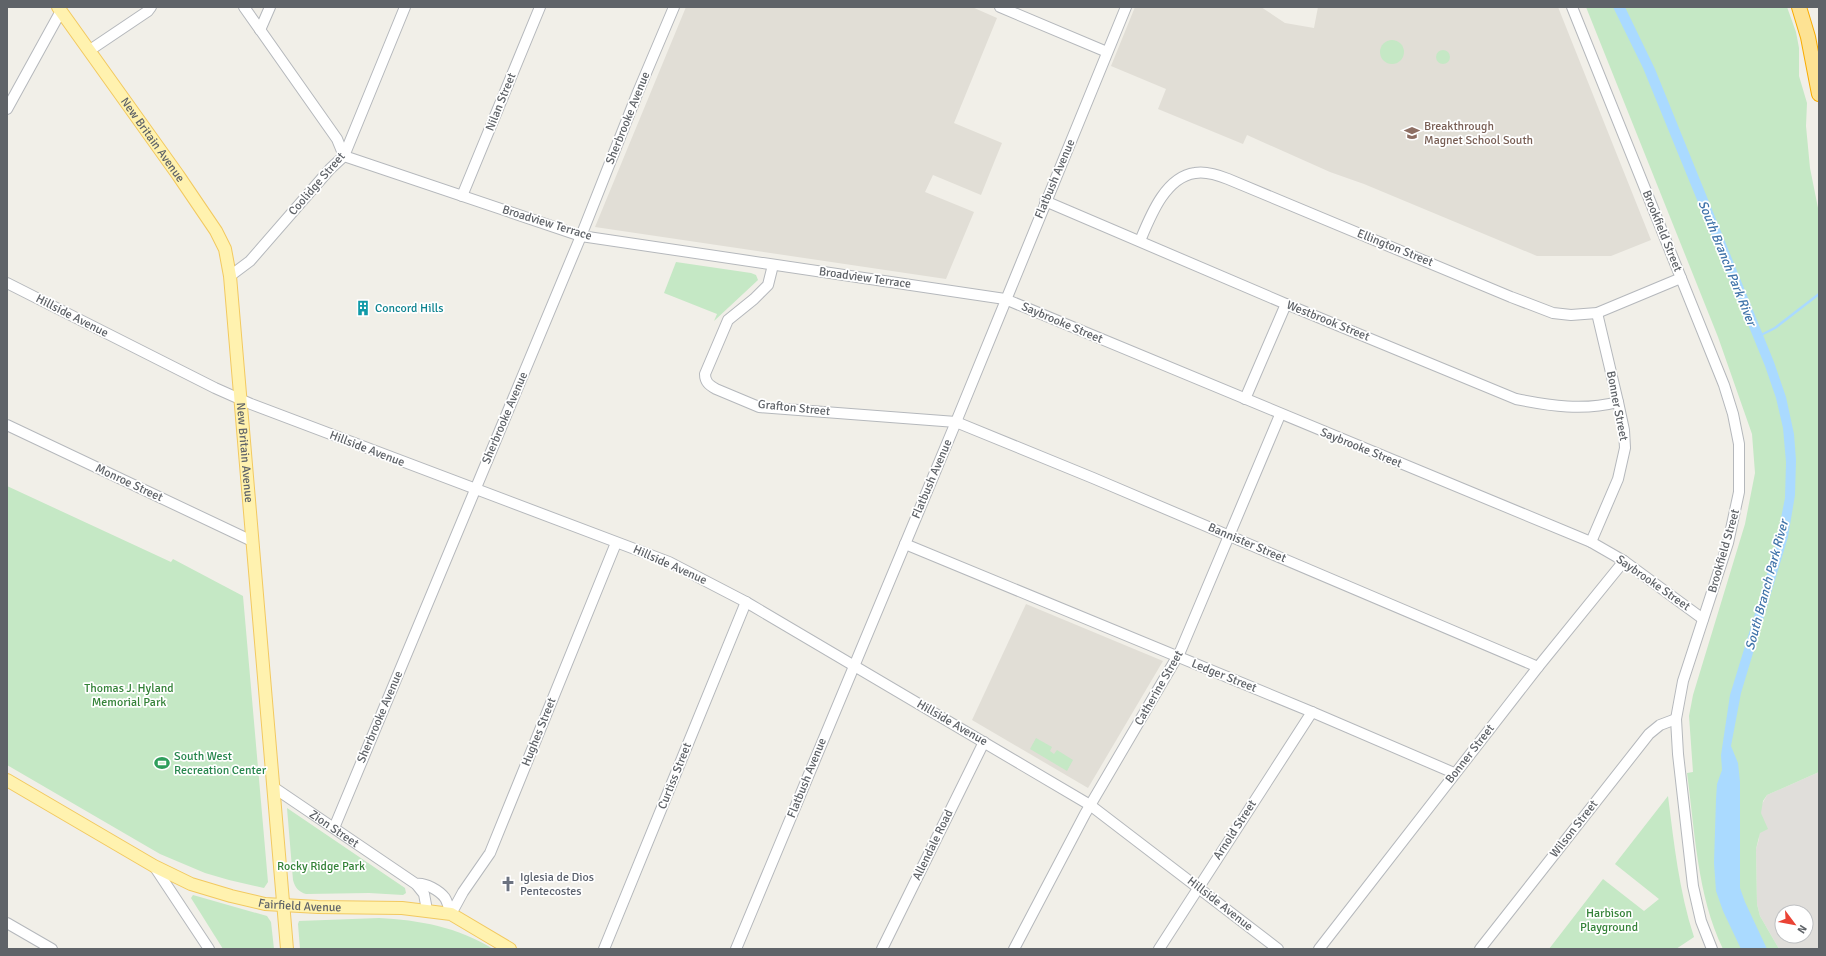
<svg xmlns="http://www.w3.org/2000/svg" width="1826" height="956" font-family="Signika,sans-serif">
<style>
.industrial{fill:#e0deda;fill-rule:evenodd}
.education{fill:#e1ded6}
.green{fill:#c5e8c5}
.water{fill:#aadaff}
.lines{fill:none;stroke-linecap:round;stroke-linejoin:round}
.stream{stroke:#aadaff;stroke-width:2.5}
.minor-casing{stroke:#b5b8bc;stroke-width:12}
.major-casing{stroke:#f2c960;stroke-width:14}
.highway-casing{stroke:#f9ab00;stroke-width:16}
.minor{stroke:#fff;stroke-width:10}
.major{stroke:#fff2af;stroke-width:12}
.highway{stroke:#fde293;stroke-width:14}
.labels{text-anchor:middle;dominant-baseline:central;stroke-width:3.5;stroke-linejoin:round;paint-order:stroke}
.street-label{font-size:12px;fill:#5f6368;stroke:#fff}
.education-label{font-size:12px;fill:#785e54;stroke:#fff;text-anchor:start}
.culture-label{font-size:12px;fill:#0d838f;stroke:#fff;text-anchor:start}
.park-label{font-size:12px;fill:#348238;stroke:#fff}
.leisure-label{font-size:12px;fill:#27864d;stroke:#fff;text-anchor:start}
.worship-label{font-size:12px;fill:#5b616d;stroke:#fff;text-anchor:start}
.water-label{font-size:13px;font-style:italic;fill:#4174aa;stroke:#fff}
</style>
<rect width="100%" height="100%" fill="#f1efe8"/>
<path class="industrial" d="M1819,772V949H1779L1760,916L1757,904L1756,849L1759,839L1761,806L1767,795ZM1782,912H1806V936H1782Z"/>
<g class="education">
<path d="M686,7H972L997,18L954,123L1002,143L995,160L981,195L933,175L925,192L974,212L946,279L595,227Z"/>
<path d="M1135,7H1261L1285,23L1314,28L1318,7H1558L1651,240L1611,256H1537L1364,184L1330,172L1247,135L1243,144L1158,109L1166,89L1111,66Z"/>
<path d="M1026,604L1163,661L1088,788L972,720Z"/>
</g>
<g class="green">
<path d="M1586,7H1787L1796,32L1799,48V76L1807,103L1806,126L1810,168L1819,213V772L1767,795L1763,801L1761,813L1768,829L1760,833L1756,849L1757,904L1760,916L1779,949H1723C1697,895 1695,831 1687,773L1693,772L1689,716L1693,695L1745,524L1755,473L1752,434L1718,337Z"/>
<circle cx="1392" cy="52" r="12"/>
<circle cx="1443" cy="57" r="7"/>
<path d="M676,262L751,273L756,275L758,280L714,321L717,314L664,293Z"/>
<path d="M7,486L171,562L173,559L243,596L268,882L264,888L229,880L205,873L160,854L7,765Z"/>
<path d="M1036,738L1052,747L1050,751L1054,754L1057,750L1073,760L1067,771L1030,749Z"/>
<path d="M1668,796C1674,843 1679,891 1694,937L1676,949H1549L1603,879L1644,911L1659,899L1615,864Z"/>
<path d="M287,808L405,888L406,893L403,895L369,893L306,894C299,892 295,888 293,880Z"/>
<path d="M193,895L267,916L271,922L274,949H223L191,898Z"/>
<path d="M379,918C419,920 458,927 493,949H300L298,924L299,921Z"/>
</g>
<path class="water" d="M1613,7H1625L1655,69L1774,362L1786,397L1794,434L1796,460L1795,495L1788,537L1741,693L1731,746L1738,763L1740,782V888L1745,902L1767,949H1741L1723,911L1716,891L1714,863L1716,799L1717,784L1722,770L1721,755L1730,695L1775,548L1785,498L1786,462L1783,428L1776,398L1765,366L1643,68Z"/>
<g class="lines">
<path class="stream" d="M1761,335L1775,328L1819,294"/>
<g class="minor-casing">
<g id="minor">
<path d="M244,7L337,139L344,156L581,236L1005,299L1591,542L1624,561L1703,619"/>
<path d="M1000,7L1107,52"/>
<path d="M1572,7L1724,385L1733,414L1739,444V492L1728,543L1683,681L1676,719L1678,754L1693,886L1701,921L1712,949"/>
<path d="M260,30L270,7"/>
<path d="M90,50L148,11L151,7"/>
<path d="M7,109L61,11"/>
<path d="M462,196L540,7"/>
<path d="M1045,201L1286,304L1516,399C1551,406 1583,411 1618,402"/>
<path d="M1140,241C1150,217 1165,177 1195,173C1206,171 1218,175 1228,179L1511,297L1553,313L1571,315L1597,313L1681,278"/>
<path d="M773,265L768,285L754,299L728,320L705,374C705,382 709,385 716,389L759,407L956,422L1093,478L1538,667"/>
<path d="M230,276L250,261L330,169L344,156L405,7"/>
<path d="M7,283L215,388L251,404L669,562L746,602L1090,805L1278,949"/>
<path d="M1245,399L1286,304"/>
<path d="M7,425L252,541"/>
<path d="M1591,542L1618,479L1625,448L1624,430L1618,402L1597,313"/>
<path d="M905,544L1312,712L1454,773"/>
<path id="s1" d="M273,787L416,884L424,894L427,910"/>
<path d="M334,828L581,236L638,92L674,7"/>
<path d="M154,866L209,949"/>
<path d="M416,884C425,882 440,891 445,898C448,903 449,909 451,914"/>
<path d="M451,914L463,892L490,853L616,543"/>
<path d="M7,923L52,949"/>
<path d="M604,949L746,602"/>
<path d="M736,949L956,422L1126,7"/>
<path d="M882,949L984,742"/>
<path d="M1014,949L1085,814L1180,652L1280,415"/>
<path d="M1159,949L1312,712"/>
<path d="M1319,949L1538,667L1624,561"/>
<path d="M1480,949L1649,734L1660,725L1676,719"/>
</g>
</g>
<g class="major-casing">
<g id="major">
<path id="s2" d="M58,7L178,175L216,231L225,249L230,276L287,949"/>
<path id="s3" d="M7,780L154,866L191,884L231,896L265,904L318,907L402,908L451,914L510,949"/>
</g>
</g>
<g class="highway-casing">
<path id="highway" d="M1799,7L1808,37L1819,94"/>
</g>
<use href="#minor" class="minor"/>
<use href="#major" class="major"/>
<use href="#highway" class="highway"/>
</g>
<defs>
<g id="school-bare" transform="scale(1.2)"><path d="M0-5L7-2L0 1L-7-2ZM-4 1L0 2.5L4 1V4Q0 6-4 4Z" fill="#8d6e63" stroke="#fff" stroke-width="2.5" paint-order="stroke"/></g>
<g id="building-bare" transform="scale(1.2)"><path d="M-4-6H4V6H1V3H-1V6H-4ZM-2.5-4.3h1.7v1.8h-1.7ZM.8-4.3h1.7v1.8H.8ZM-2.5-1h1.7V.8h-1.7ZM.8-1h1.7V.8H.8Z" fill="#0f9aa8" stroke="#fff" stroke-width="2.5" paint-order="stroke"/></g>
<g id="stadium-bare" transform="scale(1.2)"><path d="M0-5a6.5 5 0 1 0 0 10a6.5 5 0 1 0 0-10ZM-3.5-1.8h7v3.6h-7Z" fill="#2e9e5b" stroke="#fff" stroke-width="2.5" paint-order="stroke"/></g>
<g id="church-bare" transform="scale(1.2)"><path d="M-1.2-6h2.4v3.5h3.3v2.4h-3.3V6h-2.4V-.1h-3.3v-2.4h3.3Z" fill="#6b7280" stroke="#fff" stroke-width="2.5" paint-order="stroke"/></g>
</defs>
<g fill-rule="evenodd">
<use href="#school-bare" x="1412" y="133"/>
<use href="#building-bare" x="363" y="308"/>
<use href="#stadium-bare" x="162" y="763"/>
<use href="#church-bare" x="508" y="884"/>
</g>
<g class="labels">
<g class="street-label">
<text transform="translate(501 102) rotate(-68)">Nilan Street</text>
<text transform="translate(628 118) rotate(-68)">Sherbrooke Avenue</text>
<text stroke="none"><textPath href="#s2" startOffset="163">New Britain Avenue</textPath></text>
<text transform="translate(1055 179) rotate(-67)">Flatbush Avenue</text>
<text transform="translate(317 184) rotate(-49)">Coolidge Street</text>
<text transform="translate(547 223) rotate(17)">Broadview Terrace</text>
<text transform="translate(1662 231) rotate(68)">Brookfield Street</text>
<text transform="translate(1395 248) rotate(22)">Ellington Street</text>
<text transform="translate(865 278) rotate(8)">Broadview Terrace</text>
<text transform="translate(72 316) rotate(27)">Hillside Avenue</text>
<text transform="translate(1328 321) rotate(22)">Westbrook Street</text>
<text transform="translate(1062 323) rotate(23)">Saybrooke Street</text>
<text transform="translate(1617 406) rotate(79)">Bonner Street</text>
<text transform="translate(794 408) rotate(6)">Grafton Street</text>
<text transform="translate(505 418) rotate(-67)">Sherbrooke Avenue</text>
<text transform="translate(1361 448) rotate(22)">Saybrooke Street</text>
<text transform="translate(367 449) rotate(21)">Hillside Avenue</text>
<text stroke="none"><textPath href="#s2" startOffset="499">New Britain Avenue</textPath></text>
<text transform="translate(932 479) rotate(-67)">Flatbush Avenue</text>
<text transform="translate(129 483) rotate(25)">Monroe Street</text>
<text transform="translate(1247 543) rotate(23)">Bannister Street</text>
<text transform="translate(1724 551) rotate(-74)">Brookfield Street</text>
<text transform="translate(670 565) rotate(24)">Hillside Avenue</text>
<text transform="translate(1653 583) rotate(35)">Saybrooke Street</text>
<text transform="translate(1224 676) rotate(22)">Ledger Street</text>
<text transform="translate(1159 688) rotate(-60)">Catherine Street</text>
<text transform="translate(380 717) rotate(-67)">Sherbrooke Avenue</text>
<text transform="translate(952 723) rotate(30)">Hillside Avenue</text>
<text transform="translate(539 732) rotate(-68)">Hughes Street</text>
<text transform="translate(1470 754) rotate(-52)">Bonner Street</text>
<text transform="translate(675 776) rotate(-68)">Curtiss Street</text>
<text transform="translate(807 778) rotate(-68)">Flatbush Avenue</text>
<text stroke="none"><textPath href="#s1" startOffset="74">Zion Street</textPath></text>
<text transform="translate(1574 829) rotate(-52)">Wilson Street</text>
<text transform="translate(1235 830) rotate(-57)">Arnold Street</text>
<text transform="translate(933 845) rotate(-64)">Allendale Road</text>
<text stroke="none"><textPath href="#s3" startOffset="323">Fairfield Avenue</textPath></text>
<text transform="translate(1220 904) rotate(38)">Hillside Avenue</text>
</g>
<g class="education-label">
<text x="1424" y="126">Breakthrough<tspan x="1424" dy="14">Magnet School South</tspan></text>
</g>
<g class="culture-label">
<text x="375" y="308">Concord Hills</text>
</g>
<g class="park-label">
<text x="129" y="688">Thomas J. Hyland<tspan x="129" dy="14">Memorial Park</tspan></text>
<text x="321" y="866">Rocky Ridge Park</text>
<text x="1609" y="913">Harbison<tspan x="1609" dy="14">Playground</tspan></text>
</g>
<g class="leisure-label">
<text x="174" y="756">South West<tspan x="174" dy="14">Recreation Center</tspan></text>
</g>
<g class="worship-label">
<text x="520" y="877">Iglesia de Dios<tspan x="520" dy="14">Pentecostes</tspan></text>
</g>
<g class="water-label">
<text transform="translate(1727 263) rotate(68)">South Branch Park River</text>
<text transform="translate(1767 585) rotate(-75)">South Branch Park River</text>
</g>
</g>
<rect width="1826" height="956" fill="none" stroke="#5f6368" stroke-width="16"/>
<g transform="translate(1794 924) rotate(122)"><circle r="19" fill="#ffffff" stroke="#bfc1c3"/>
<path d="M0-3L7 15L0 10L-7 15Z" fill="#ea4335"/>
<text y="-6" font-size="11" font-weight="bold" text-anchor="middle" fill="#5f6368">N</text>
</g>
</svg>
